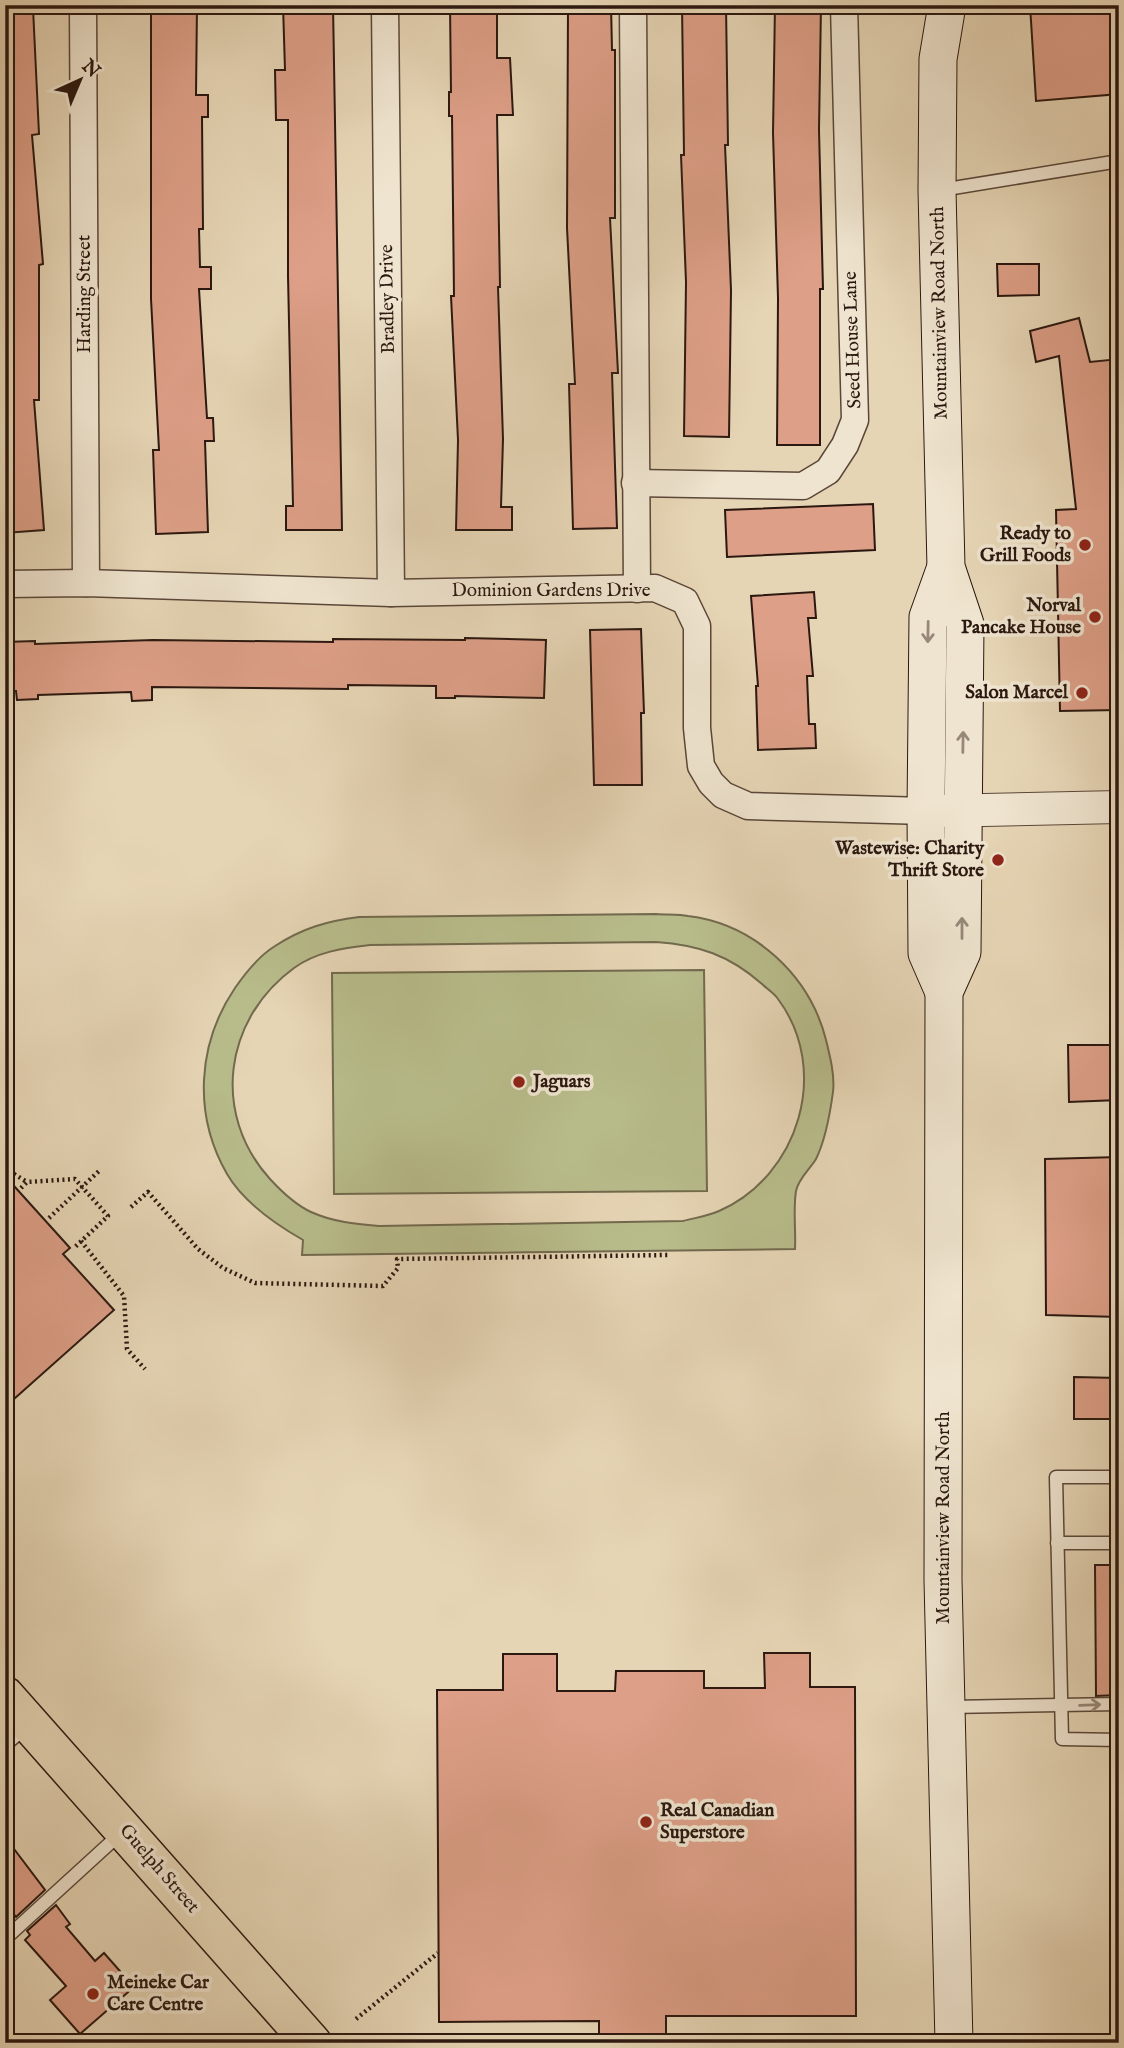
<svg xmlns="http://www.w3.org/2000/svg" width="1124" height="2048" font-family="'IM FELL English',serif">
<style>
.green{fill:#b8bc8b;stroke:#726a4e;stroke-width:2;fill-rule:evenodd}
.building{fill:#dd9f87;stroke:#2b1810;stroke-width:2}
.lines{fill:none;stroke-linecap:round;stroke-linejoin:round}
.service-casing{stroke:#5a4739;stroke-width:15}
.minor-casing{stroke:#5a4739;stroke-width:29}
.tertiary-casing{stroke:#5a4739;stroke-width:34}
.secondary-casing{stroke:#2b1810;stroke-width:39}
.primary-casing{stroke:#2b1810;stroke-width:41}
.path{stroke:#2b1810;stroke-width:4.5;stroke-dasharray:2 3.5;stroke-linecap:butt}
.service{stroke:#efe4cf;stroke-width:12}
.minor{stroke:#efe4cf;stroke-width:26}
.tertiary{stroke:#efe4cf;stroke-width:32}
.secondary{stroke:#efe4cf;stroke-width:37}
.primary{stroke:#e6d5b5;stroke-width:38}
.oneway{stroke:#978879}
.poi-dot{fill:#8f2418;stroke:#efe4cf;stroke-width:2.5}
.labels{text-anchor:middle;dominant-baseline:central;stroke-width:7;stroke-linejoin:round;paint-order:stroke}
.street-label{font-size:19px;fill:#2b1810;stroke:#efe4cf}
.poi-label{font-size:19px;font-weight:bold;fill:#2b1810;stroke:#efe4cf;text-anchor:end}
</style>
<rect width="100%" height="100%" fill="#e6d5b5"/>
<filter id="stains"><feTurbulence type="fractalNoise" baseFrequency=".00286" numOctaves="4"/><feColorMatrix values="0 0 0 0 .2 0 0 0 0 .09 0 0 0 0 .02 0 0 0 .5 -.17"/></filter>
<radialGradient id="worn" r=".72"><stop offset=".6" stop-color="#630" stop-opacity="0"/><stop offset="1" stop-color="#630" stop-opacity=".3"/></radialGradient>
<g class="green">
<path d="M656,914C667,915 678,914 688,916C755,924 810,976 826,1040C830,1056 835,1076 833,1092C830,1114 826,1139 816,1159C810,1169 798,1179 796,1191C793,1209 796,1231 795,1249L302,1255L303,1240C275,1224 244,1203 227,1174C193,1115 197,1044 235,988C246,972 259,956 275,946C303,928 327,921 359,917ZM656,942C699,945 729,955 762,984C767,989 774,993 778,999C831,1070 799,1176 719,1211C708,1216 694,1218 683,1221L379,1226C356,1224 333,1222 311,1212C296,1205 281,1191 270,1179C211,1114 224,1019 294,968C316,952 343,948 370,945Z"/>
<path d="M704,970L707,1191L334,1194L332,973Z"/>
</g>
<g class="building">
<path d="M151,5H197L196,95H208V117H202L203,229H199L200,267H211V289H199L207,418H213L214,441H205L208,532L156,534L153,450H159L151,299Z"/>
<path d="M283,5H333L342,530H286V506H293L288,276V120H276L275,70H285Z"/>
<path d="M450,5H497V58H510L513,115H497L500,287H498L503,439L501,507H512V530H456L458,440L451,296H454L452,116H449V92H451Z"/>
<path d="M568,5H611L612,50H615V218H610L618,373H612L617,528L573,529L569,384H575L567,228Z"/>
<path d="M682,5H726L728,145H725L731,290L729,437L684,436L686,282L681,155H684Z"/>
<path d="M775,5H821L819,130L823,289H820V445H777L778,298L773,133Z"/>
<path d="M1030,5H1119V94L1036,101Z"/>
<path d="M33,8L39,134L32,135L43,264L39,265V400H34L44,530L5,533V10Z"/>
<path d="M997,264H1039V295L998,296Z"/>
<path d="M1079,318L1090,362L1119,359V710L1060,711L1056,510L1076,509L1059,356L1036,362L1030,331Z"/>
<path d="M873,504L875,550L727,557L725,510Z"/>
<path d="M814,592L816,618H808L813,676H807L809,724H815L816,748L758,750L756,686H758L751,596Z"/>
<path d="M641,629L644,713H641L642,785H594L590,630Z"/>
<path d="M465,638L546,640L544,698L455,696V698H436V686L348,685V689L152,687V700L132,701L131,692L38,695V699L17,700L16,691H5V642L35,641V644L153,640L333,642V639L465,640Z"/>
<path d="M1068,1045H1119V1100L1069,1102Z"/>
<path d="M1119,1157V1317L1046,1315L1045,1159Z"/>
<path d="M5,1176L70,1248L63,1254L114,1310L5,1407Z"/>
<path d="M1074,1377L1119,1378V1419H1074Z"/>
<path d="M1095,1565H1119V1695L1096,1696Z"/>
<path d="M764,1653H810V1687H855L856,2016H666V2034H646V2043H599V2021L439,2022L437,1690H503V1654H557V1691H615L616,1671H704V1688H765Z"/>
<path d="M5,1837L45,1890L16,1917L5,1902Z"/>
<path d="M56,1905L70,1924L66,1927L95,1961L104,1953L134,1987L80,2034L50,2000L66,1986L25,1940L30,1935L27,1931Z"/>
</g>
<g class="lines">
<g class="service-casing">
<g id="service">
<path d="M941,190L1119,161"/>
<path d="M1119,1477H1056L1062,1739L1119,1740"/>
<path d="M1057,1543H1119"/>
<path d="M950,1707L1119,1704"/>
<path d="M5,1939L121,1833"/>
</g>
</g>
<g class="minor-casing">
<g id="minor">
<path d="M83,5L86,583"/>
<path d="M385,5L391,593"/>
<path d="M633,5L637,589"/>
<path d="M635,483L803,486L828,471L845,445L855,420L844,5"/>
<path d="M5,584L86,583L391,593L655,588L685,601L697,626V728L701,766L711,783L723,795L748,806L926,811"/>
<path d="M5,1736L26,1718"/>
</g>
</g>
<g class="tertiary-casing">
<path id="tertiary" d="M938,811L1119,807"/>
</g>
<g class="secondary-casing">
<g id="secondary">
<path d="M947,5L938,59L937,190L946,567L965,624L962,952L944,992L943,1580L954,2043"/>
<path d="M944,992L927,953L926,811L928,617L946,567"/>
</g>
</g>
<g class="primary-casing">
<path id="primary" d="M5,1696L312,2043"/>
</g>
<g class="path">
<path d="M14,1174L27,1182"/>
<path d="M21,1188L27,1182L75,1179L108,1216L75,1247"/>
<path d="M131,1207L148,1192L198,1249L223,1268L255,1283L383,1286L398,1268L397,1259L668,1255"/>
<path d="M49,1218L99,1171"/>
<path d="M81,1241L124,1296L127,1349L145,1369"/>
<path d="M356,2019L438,1953"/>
</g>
<use href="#service" class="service"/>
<use href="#minor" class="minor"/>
<use href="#tertiary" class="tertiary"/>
<use href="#secondary" class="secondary"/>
<use href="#primary" class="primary"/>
</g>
<defs><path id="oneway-shaft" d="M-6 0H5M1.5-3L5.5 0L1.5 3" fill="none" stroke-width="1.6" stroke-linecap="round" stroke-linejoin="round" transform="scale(1.75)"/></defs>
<g class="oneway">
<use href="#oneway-shaft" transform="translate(928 632) rotate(91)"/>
<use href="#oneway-shaft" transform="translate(963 742) rotate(-89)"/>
<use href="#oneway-shaft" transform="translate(962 928) rotate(-90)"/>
<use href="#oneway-shaft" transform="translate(1090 1705) rotate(-2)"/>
</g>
<g class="poi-dot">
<circle cx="1085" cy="545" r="7"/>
<circle cx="1095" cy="617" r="7"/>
<circle cx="1082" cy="693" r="7"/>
<circle cx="998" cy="860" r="7"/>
<circle cx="519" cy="1082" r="7"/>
<circle cx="646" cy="1822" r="7"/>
<circle cx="93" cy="1994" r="7"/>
</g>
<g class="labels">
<g class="street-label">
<text transform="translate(85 294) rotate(-90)">Harding Street</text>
<text transform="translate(388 299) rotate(-91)">Bradley Drive</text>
<text transform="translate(940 313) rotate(-91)">Mountainview Road North</text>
<text transform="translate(853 340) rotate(-92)">Seed House Lane</text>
<text x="551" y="591">Dominion Gardens Drive</text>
<text transform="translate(944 1518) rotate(-90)">Mountainview Road North</text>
<text transform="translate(159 1869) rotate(49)">Guelph Street</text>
</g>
<g class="poi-label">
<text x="1071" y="534">Ready to<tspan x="1071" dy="22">Grill Foods</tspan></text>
<text x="1081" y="606">Norval<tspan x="1081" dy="22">Pancake House</tspan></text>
<text x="1068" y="693">Salon Marcel</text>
<text x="984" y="849">Wastewise: Charity<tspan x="984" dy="22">Thrift Store</tspan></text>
<text x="533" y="1082" text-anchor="start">Jaguars</text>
<text x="660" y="1811" text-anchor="start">Real Canadian<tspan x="660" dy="22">Superstore</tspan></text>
<text x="107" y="1983" text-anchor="start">Meineke Car<tspan x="107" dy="22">Care Centre</tspan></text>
</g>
</g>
<rect width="1124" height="2048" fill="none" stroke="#e6d5b5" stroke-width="28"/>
<rect x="7" y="7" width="1110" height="2034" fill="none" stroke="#2b1810" stroke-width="3.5"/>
<rect x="14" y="14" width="1096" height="2020" fill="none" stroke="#2b1810" stroke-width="2"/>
<g transform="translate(80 80) rotate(44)" stroke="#efe4cf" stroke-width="5" paint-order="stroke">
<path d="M0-5L12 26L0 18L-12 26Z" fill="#2b1810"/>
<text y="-10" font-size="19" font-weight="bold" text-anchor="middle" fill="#2b1810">N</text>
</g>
<rect width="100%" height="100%" filter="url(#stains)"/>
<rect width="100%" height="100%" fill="url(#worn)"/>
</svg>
